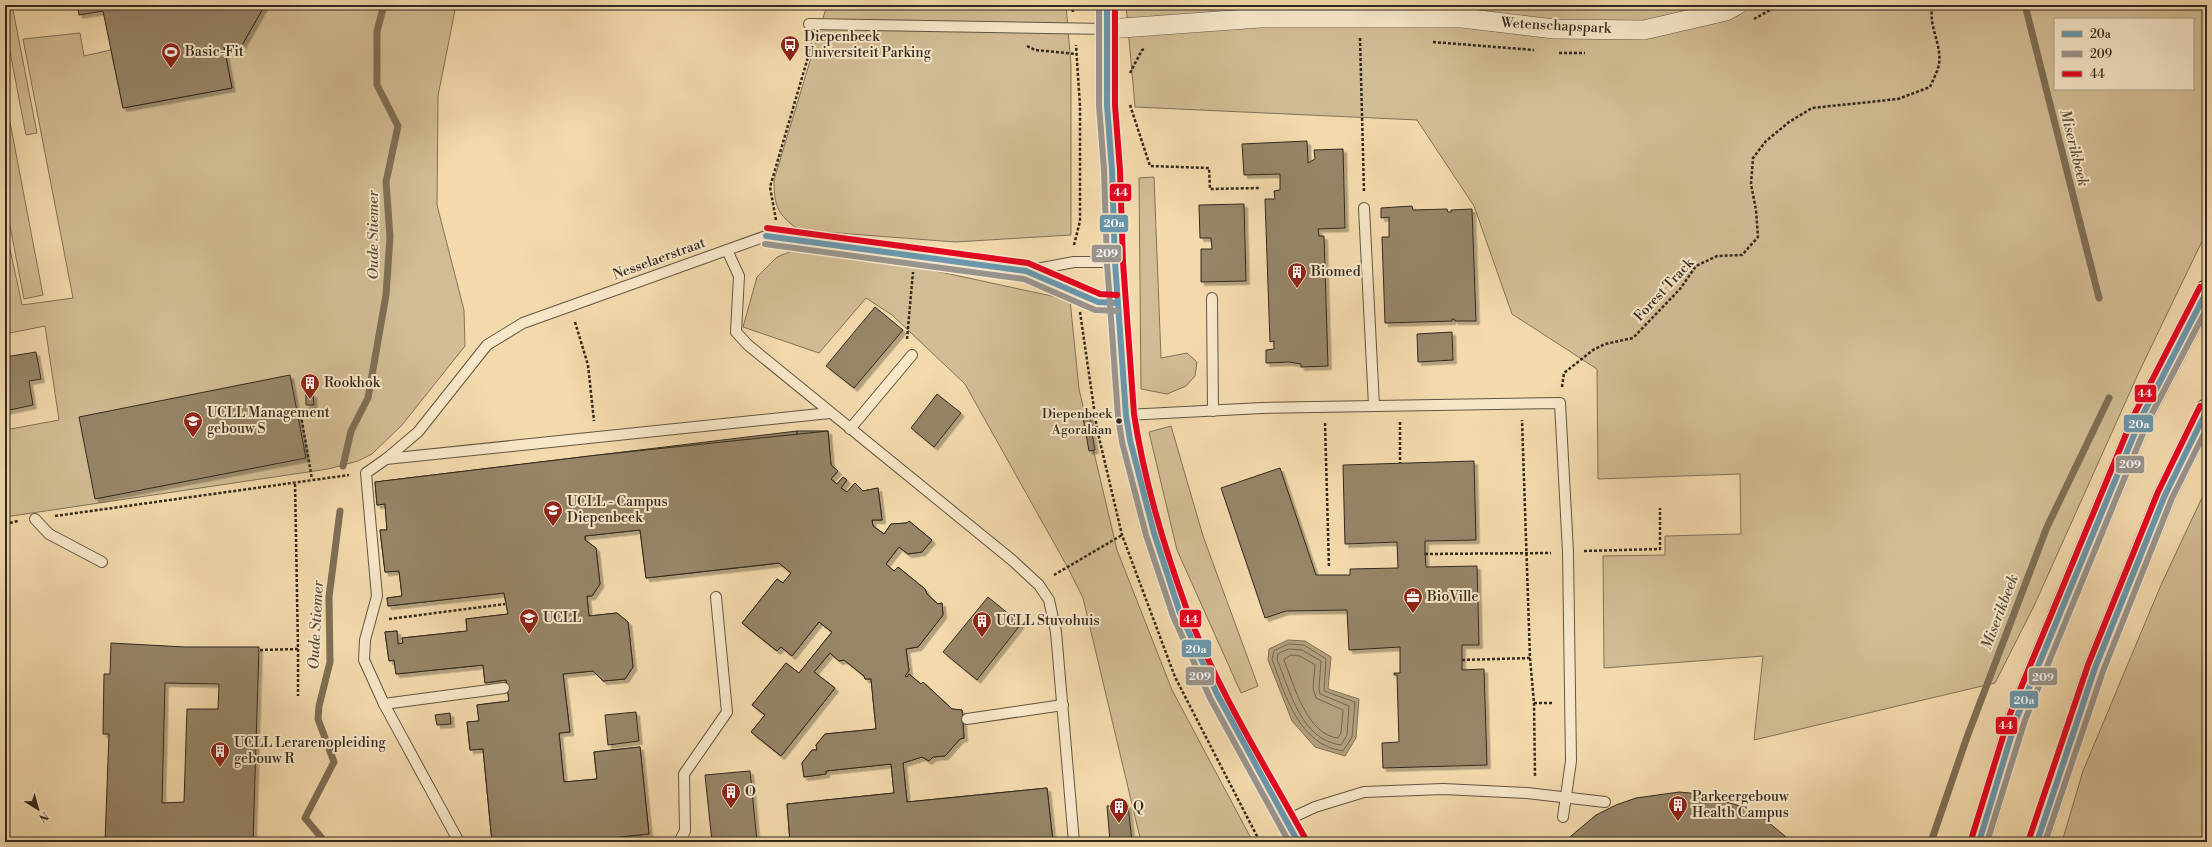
<svg xmlns="http://www.w3.org/2000/svg" width="2212" height="847" font-family="'Libre Bodoni',serif">
<style>
.green{fill:#d2bc94;stroke:#827259;fill-rule:evenodd}
.water{fill:#b29e7c;stroke:#7f6f56}
.lines{fill:none;stroke-linecap:round;stroke-linejoin:round}
.shore{stroke:#72644d;stroke-width:1}
.stream{stroke:#7f6f56;stroke-width:7}
.building{fill:#978568;stroke:#33291e;fill-rule:evenodd;filter:url(#shadow)}
.lane-casing{stroke:#635542;stroke-width:12}
.street-casing{stroke:#635542;stroke-width:20}
.highway-casing{stroke:#33291e;stroke-width:24}
.path{stroke:#33291e;stroke-width:2.5;stroke-dasharray:3 2;stroke-linecap:butt}
.lane{stroke:#f7e7c9;stroke-width:10}
.street{stroke:#f7e7c9;stroke-width:19}
.highway{stroke:#f3daac;stroke-width:22}
.bus-1-casing{stroke:#f7e7c9;stroke-width:9}
.bus-2-casing{stroke:#f7e7c9;stroke-width:9}
.bus-3-casing{stroke:#f7e7c9;stroke-width:9}
.bus-1{stroke:#6a97ad;stroke-width:6}
.bus-2{stroke:#99948e;stroke-width:6}
.bus-3{stroke:#e40521;stroke-width:6}
.bus-dot{fill:#33291e;stroke:#f7e7c9;stroke-width:1.5}
.labels{text-anchor:middle;dominant-baseline:central;stroke-width:4;stroke-linejoin:round;paint-order:stroke}
.bus-label{font-size:13px;fill:#33291e;stroke:#f7e7c9;text-anchor:end}
.street-label{font-size:14px;fill:#33291e;stroke:#f7e7c9}
.poi-label{font-size:14px;fill:#33291e;stroke:#f7e7c9;text-anchor:start}
.water-label{font-size:15px;font-style:italic;fill:#594c3a;stroke:#f7e7c9}
.line-badge{stroke:#f7e7c9;stroke-width:1.5}
.badge-label{font-size:11px;text-anchor:middle;font-weight:bold;fill:#fff}
</style>
<defs>
<filter id="shadow"><feDropShadow dx="3.5" dy="3.5" stdDeviation="0" flood-color="#0004"/></filter>
</defs>
<rect width="100%" height="100%" fill="#f3daac"/>
<filter id="stains"><feTurbulence type="fractalNoise" baseFrequency=".005" numOctaves="4"/><feColorMatrix values="0 0 0 0 .2 0 0 0 0 .09 0 0 0 0 .02 0 0 0 .5 -.17"/></filter>
<radialGradient id="worn" r=".72"><stop offset=".6" stop-color="#630" stop-opacity="0"/><stop offset="1" stop-color="#630" stop-opacity=".3"/></radialGradient>
<g class="green">
<path d="M5,5H12L37,133L26,135L5,26Z"/>
<path d="M265,5H456L438,96L437,205L464,310L465,346L402,425L372,454L358,461L328,469L5,517V430L59,420L45,326L5,334V225L22,305L73,298L23,39L80,33L84,56L111,50L123,108L232,88L224,47L232,44L233,49L241,47Z"/>
<path d="M827,5H1066L1071,65V235L955,242L799,230C778,215 774,207 774,180Z"/>
<path d="M1126,5H2207V231L2139,372L2034,606L1995,683L1754,740L1763,656L1604,668L1603,556L1665,555V536L1741,534L1740,474L1598,479L1597,369L1512,314L1474,206L1417,120L1135,107ZM2055,19H2193V89H2055Z"/>
<path d="M5,96L43,295L24,299L5,200Z"/>
<path d="M1154,177L1161,358L1187,353L1197,362L1195,376L1186,386L1167,394L1141,389L1139,178Z"/>
<path d="M799,248L834,249L1070,300L1079,389L1117,550L1172,690L1253,842H1141L1083,598L1068,568L965,384L892,315L866,298L819,353L743,327L757,277L777,257Z"/>
<path d="M1171,426L1203,536L1258,686L1241,693L1177,550L1149,432Z"/>
<path d="M2207,487V842H2062L2083,771L2161,585Z"/>
</g>
<path class="water" d="M1288,640L1305,641L1331,657L1328,689L1359,699L1356,738L1345,756L1315,747L1292,721L1268,660L1269,649Z"/>
<g class="lines">
<g class="shore">
<path d="M1289,644L1304,645L1326,659L1324,691L1355,702L1352,737L1343,751C1299,745 1285,695 1272,659L1274,651Z"/>
<path d="M1289,649L1302,650L1321,661L1319,688L1320,694L1349,706L1347,735L1341,745C1301,740 1290,691 1277,659L1278,654Z"/>
<path d="M1291,655L1300,656L1315,665L1313,688L1316,698L1343,710L1341,733L1338,738C1307,735 1294,685 1284,660Z"/>
</g>
<g class="stream">
<path d="M2025,5L2099,298"/>
<path d="M343,466L351,431L368,398L386,295L390,237L386,182L398,126L377,85V31L384,5"/>
<path d="M325,842L305,818L334,762L318,719L319,706L330,662L329,597L340,511"/>
<path d="M1931,842L1967,737L2047,527L2109,398"/>
</g>
</g>
<g class="building">
<path d="M77,5H265L241,47L233,49L232,44L224,47L232,88L123,108L103,11L79,15Z"/>
<path d="M1307,141L1308,163L1315,159L1314,150L1343,149L1345,228L1318,229L1319,236H1324L1328,366L1301,367V364L1289,362L1266,363V350L1274,349V341L1270,342L1265,199H1275L1274,191L1280,190V174L1244,175L1242,144Z"/>
<path d="M1244,204L1246,281L1201,282V249H1212L1211,238H1200L1199,205Z"/>
<path d="M1412,206L1413,210L1447,209L1448,212H1451V210L1472,209L1476,321H1455L1454,319H1452V321L1385,323L1382,237H1389V217L1381,218V208Z"/>
<path d="M875,307L903,330L854,388L826,366Z"/>
<path d="M1452,332L1453,360L1418,362L1417,334Z"/>
<path d="M36,352L41,379L29,381L33,405L5,411V357Z"/>
<path d="M290,375L306,458L95,499L79,417Z"/>
<path d="M306,394H313L314,405H306Z"/>
<path d="M937,394L961,413L934,447L911,428Z"/>
<path d="M1089,411L1092,428L1085,429L1082,412Z"/>
<path d="M797,431L799,448L754,455L764,565L646,578L640,530L585,536V540L596,548L600,584L592,596H587L589,616L617,613L628,622L633,667L625,679L603,681L593,671L563,674L570,732L559,733L564,782L597,779L594,752L640,747L649,834L592,840V842H492L483,749L470,750L467,722L479,721L477,705L509,701L506,680L485,683L483,665L396,674L394,660L389,661L385,632L397,631L398,644L403,643L402,638L467,631L466,619L508,614L504,593L388,606L387,598L402,596L399,571L385,572L380,530H387L385,504L377,505L375,482Z"/>
<path d="M797,431H828L831,465L838,471L831,479L837,484L843,477L847,480L841,488L847,492L855,483L863,491L878,488L882,520H872L873,526L884,534L891,524L907,523L909,521L932,540L922,552L908,554L899,547L886,564L894,571L898,567L925,589L927,594L938,604L942,603L943,615L918,647L906,649L909,671L905,676L907,677L909,674L921,684L923,682L952,709L962,710L964,738L960,739L945,756L933,757L929,761L922,757L903,763L907,802L1047,788L1053,842H790L787,804L894,793L891,764L826,771V774L804,777L802,763L812,750H817L816,745L825,734L876,729L871,679H865L864,676L844,660L839,661L830,653L814,672L835,688L781,756L751,732L765,715L752,705L786,663L799,673L832,632L819,622L792,656L781,647L777,651L742,623L777,579L783,583L791,573L779,563L764,565L754,455L799,448Z"/>
<path d="M828,431L831,465L838,471L831,479L837,484L843,477L847,480L841,488L847,492L855,483L863,491L878,488L882,520H872L873,526L884,534L891,524L907,523L909,521L932,540L922,552L908,554L899,547L886,564L894,571L898,567L925,589L927,594L938,604L942,603L943,615L918,647L906,649L909,671L905,676L907,677L909,674L921,684L923,682L952,709L962,710L964,738L960,739L945,756L933,757L929,761L922,757L903,763L907,802L1047,788L1053,842H790L787,804L894,793L891,764L826,771V774L804,777L802,763L812,750H817L816,745L825,734L876,729L871,679H865L864,676L844,660L839,661L830,653L814,672L835,688L781,756L751,732L765,715L752,705L786,663L799,673L832,632L819,622L792,656L781,647L777,651L742,623L777,579L783,583L791,573L779,563L646,578L640,530L585,536V540L596,548L600,584L592,596H587L589,616L617,613L628,622L633,667L625,679L603,681L593,671L563,674L570,732L559,733L564,782L597,779L594,752L640,747L649,834L592,840V842H492L483,749L470,750L467,722L479,721L477,705L509,701L506,680L485,683L483,665L396,674L394,660L389,661L385,632L397,631L398,644L403,643L402,638L467,631L466,619L508,614L504,593L388,606L387,598L402,596L399,571L385,572L380,530H387L385,504L377,505L375,482L598,455Z"/>
<path d="M1092,433L1095,450L1089,451L1086,434Z"/>
<path d="M1474,461L1476,540L1425,541V554L1426,567L1477,566L1479,645H1462V670L1484,669L1487,765L1383,768L1382,743L1399,742L1397,675H1394V673H1400V647L1349,650L1347,610L1286,611L1265,618L1221,488L1280,468L1316,575H1350V569L1398,568L1397,542L1345,544L1343,465Z"/>
<path d="M988,597L1021,624L977,680L943,652Z"/>
<path d="M111,643L185,647H259L253,842H105L109,734H103L104,674H110ZM165,683L219,684L218,709H187L184,802L162,803Z"/>
<path d="M636,712L639,741L608,745L605,715Z"/>
<path d="M450,713L451,724L437,725L435,715Z"/>
<path d="M750,771L757,842H712L705,775Z"/>
<path d="M1679,792L1701,794L1743,807L1762,817L1792,842H1564L1596,815L1616,805L1636,798Z"/>
<path d="M1128,804L1132,842H1110L1107,806Z"/>
</g>
<g class="lines">
<g class="lane-casing">
<g id="lane">
<path d="M809,24L1108,29"/>
<path d="M1364,208L1374,406"/>
<path d="M727,250L739,276L736,332L748,345L1012,560L1039,585L1049,600L1056,632L1074,842"/>
<path d="M1026,271L1074,262H1115"/>
<path d="M1212,298L1213,411"/>
<path d="M1126,415L1262,408L1560,403L1568,552L1571,761L1563,817"/>
<path d="M850,429L912,355"/>
<path d="M386,459L830,413"/>
<path d="M35,519L49,534L102,562"/>
<path d="M384,704L504,688"/>
<path d="M967,719L1063,705"/>
<path d="M1285,821L1315,807L1364,792L1443,789L1527,793L1605,802"/>
<path d="M459,842L384,704L364,660L365,640L377,596L366,473L386,459L418,432L487,345L523,323L766,236L1026,271L1098,302L1117,303"/>
<path d="M679,842L685,831L684,774L727,712L716,597"/>
</g>
</g>
<g class="street-casing">
<g id="street">
<path d="M1107,5L1108,29L1107,105L1112,170L1115,262L1126,415L1130,440L1154,533L1180,613L1217,694L1298,842"/>
<path d="M1108,29L1260,18H1462L1554,29L1644,30L1726,11L1737,5"/>
</g>
</g>
<g class="highway-casing">
<g id="highway">
<path d="M1979,842L2017,717L2141,418L2207,291"/>
<path d="M2037,842L2095,668L2165,495L2207,410"/>
</g>
</g>
<g class="path">
<path d="M1072,5L1073,12"/>
<path d="M1754,19L1779,5"/>
<path d="M1360,38L1364,191"/>
<path d="M1433,42L1534,50"/>
<path d="M1027,46L1035,50L1076,54"/>
<path d="M1559,53H1585"/>
<path d="M1130,73L1142,50L1145,49"/>
<path d="M1130,105L1150,166L1209,168L1210,189L1259,188"/>
<path d="M776,220L770,187L813,40"/>
<path d="M1074,245L1080,221V106L1076,45"/>
<path d="M1080,312L1097,429L1122,535L1175,677L1260,842"/>
<path d="M575,322L588,365L594,421"/>
<path d="M907,339L913,272"/>
<path d="M1562,387L1564,373L1593,350L1605,344L1633,338L1680,289L1696,266L1717,256L1742,255L1758,237L1756,210L1751,184L1753,158L1766,141L1789,122L1812,108L1898,99L1930,87C1933,80 1938,71 1939,64C1942,43 1927,24 1933,5"/>
<path d="M300,410L312,479"/>
<path d="M1400,422V463"/>
<path d="M1325,423L1329,568"/>
<path d="M55,516L349,475"/>
<path d="M5,524L18,521"/>
<path d="M1584,551L1660,549V508"/>
<path d="M1425,554L1551,553"/>
<path d="M1054,575L1122,535"/>
<path d="M389,619L505,604"/>
<path d="M298,649V696"/>
<path d="M260,650L298,649L295,482"/>
<path d="M1530,658L1534,703L1535,777"/>
<path d="M1462,660L1530,658L1522,420"/>
<path d="M1534,703H1553"/>
</g>
<use href="#lane" class="lane"/>
<use href="#street" class="street"/>
<use href="#highway" class="highway"/>
<g class="bus-1-casing">
<g id="bus-1">
<path d="M1107,5V105L1112,170L1115,262L1126,415L1130,440L1154,533L1180,613L1217,694L1298,842"/>
<path d="M766,236L1026,271L1098,302L1117,303"/>
<path d="M1979,842L2017,717L2141,418L2207,291"/>
<path d="M2037,842L2095,668L2165,495L2207,410"/>
</g>
</g>
<g class="bus-2-casing">
<g id="bus-2">
<path d="M1099,5V105L1104,170L1107,263L1118,416L1122,442L1146,535L1173,616L1210,698L1289,842"/>
<path d="M765,244L1024,279L1095,310L1117,311"/>
<path d="M1987,842L2025,720L2148,421L2207,308"/>
<path d="M2045,842L2103,671L2172,498L2207,428"/>
</g>
</g>
<g class="bus-3-casing">
<g id="bus-3">
<path d="M1115,5V105L1120,170L1123,262L1134,414C1144,480 1164,547 1187,610C1217,689 1264,764 1305,838"/>
<path d="M767,228L1028,263L1100,294L1117,295"/>
<path d="M2029,839L2088,665L2158,492L2200,406"/>
<path d="M1971,840L2010,714L2134,415L2200,287"/>
</g>
</g>
<use href="#bus-1" class="bus-1"/>
<use href="#bus-2" class="bus-2"/>
<use href="#bus-3" class="bus-3"/>
</g>
<defs>
<g id="bus-pin" transform="scale(1)"><path d="M0 17L-7.5 6A9.5 9.5 0 1 1 7.5 6Z" fill="#8f2418" stroke="#f7e7c9"/><path d="M-5-6H5V4H4V6H2V4H-2V6H-4V4H-5ZM-3.5-4V0h7V-4ZM-3.5 1.2v1.5H-2V1.2ZM2 1.2v1.5H3.5V1.2Z" fill="#fff"/></g>
<g id="stadium-pin" transform="scale(1)"><path d="M0 17L-7.5 6A9.5 9.5 0 1 1 7.5 6Z" fill="#8f2418" stroke="#f7e7c9"/><path d="M0-5a6.5 5 0 1 0 0 10a6.5 5 0 1 0 0-10ZM-3.5-1.8h7v3.6h-7Z" fill="#fff"/></g>
<g id="building-pin" transform="scale(1)"><path d="M0 17L-7.5 6A9.5 9.5 0 1 1 7.5 6Z" fill="#8f2418" stroke="#f7e7c9"/><path d="M-4-6H4V6H1V3H-1V6H-4ZM-2.5-4.3h1.7v1.8h-1.7ZM.8-4.3h1.7v1.8H.8ZM-2.5-1h1.7V.8h-1.7ZM.8-1h1.7V.8H.8Z" fill="#fff"/></g>
<g id="university-pin" transform="scale(1)"><path d="M0 17L-7.5 6A9.5 9.5 0 1 1 7.5 6Z" fill="#8f2418" stroke="#f7e7c9"/><path d="M0-5L7-2L0 1L-7-2ZM-4 1L0 2.5L4 1V4Q0 6-4 4Z" fill="#fff"/></g>
<g id="office-pin" transform="scale(1)"><path d="M0 17L-7.5 6A9.5 9.5 0 1 1 7.5 6Z" fill="#8f2418" stroke="#f7e7c9"/><path d="M-6-3h4V-5.5h4V-3h4V5H-6ZM-1-4.5V-3h2v-1.5ZM-6 0V1H6V0Z" fill="#fff"/></g>
</defs>
<g fill-rule="evenodd">
<use href="#bus-pin" x="790" y="45"/>
<use href="#stadium-pin" x="171" y="52"/>
<use href="#building-pin" x="1297" y="272"/>
<use href="#building-pin" x="310" y="383"/>
<use href="#university-pin" x="193" y="421"/>
<use href="#university-pin" x="553" y="510"/>
<use href="#office-pin" x="1413" y="597"/>
<use href="#university-pin" x="529" y="618"/>
<use href="#building-pin" x="982" y="621"/>
<use href="#building-pin" x="220" y="751"/>
<use href="#building-pin" x="731" y="792"/>
<use href="#building-pin" x="1678" y="805"/>
<use href="#building-pin" x="1119" y="807"/>
</g>
<circle class="bus-dot" cx="1119" cy="421" r="3.5"/>
<g class="labels">
<g class="bus-label">
<text x="1112" y="414">Diepenbeek<tspan x="1112" dy="16">Agoralaan</tspan></text>
</g>
<g class="street-label">
<text transform="translate(1556 26) rotate(3)">Wetenschapspark</text>
<text transform="translate(659 259) rotate(-20)">Nesselaerstraat</text>
<text transform="translate(1664 290) rotate(-47)">Forest Track</text>
</g>
<g class="poi-label">
<text x="804" y="37">Diepenbeek<tspan x="804" dy="16">Universiteit Parking</tspan></text>
<text x="185" y="52">Basic-Fit</text>
<text x="1311" y="272">Biomed</text>
<text x="324" y="383">Rookhok</text>
<text x="207" y="413">UCLL Management<tspan x="207" dy="16">gebouw S</tspan></text>
<text x="567" y="502">UCLL - Campus<tspan x="567" dy="16">Diepenbeek</tspan></text>
<text x="1427" y="597">BioVille</text>
<text x="543" y="618">UCLL</text>
<text x="996" y="621">UCLL Stuvohuis</text>
<text x="234" y="743">UCLL Lerarenopleiding<tspan x="234" dy="16">gebouw R</tspan></text>
<text x="745" y="792">O</text>
<text x="1692" y="797">Parkeergebouw<tspan x="1692" dy="16">Health Campus</tspan></text>
<text x="1133" y="807">Q</text>
</g>
<g class="water-label">
<text transform="translate(2074 148) rotate(76)">Miserikbeek</text>
<text transform="translate(373 235) rotate(-90)">Oude Stiemer</text>
<text transform="translate(2000 612) rotate(-69)">Miserikbeek</text>
<text transform="translate(316 625) rotate(-87)">Oude Stiemer</text>
</g>
</g>
<g class="line-badge">
<rect x="1109" y="183" width="23" height="19" rx="4" fill="#e40521"/>
<rect x="1099" y="214" width="30" height="19" rx="4" fill="#6a97ad"/>
<rect x="1091" y="244" width="31" height="19" rx="4" fill="#99948e"/>
<rect x="2134" y="384" width="23" height="19" rx="4" fill="#e40521"/>
<rect x="2123" y="414" width="31" height="19" rx="4" fill="#6a97ad"/>
<rect x="2115" y="455" width="30" height="19" rx="4" fill="#99948e"/>
<rect x="1179" y="609" width="23" height="19" rx="4" fill="#e40521"/>
<rect x="1181" y="639" width="31" height="19" rx="4" fill="#6a97ad"/>
<rect x="1185" y="666" width="30" height="20" rx="4" fill="#99948e"/>
<rect x="2028" y="667" width="30" height="19" rx="4" fill="#99948e"/>
<rect x="2009" y="690" width="30" height="19" rx="4" fill="#6a97ad"/>
<rect x="1995" y="716" width="23" height="19" rx="4" fill="#e40521"/>
</g>
<g class="badge-label">
<text x="1121" y="196">44</text>
<text x="1114" y="227">20a</text>
<text x="1107" y="257">209</text>
<text x="2145" y="397">44</text>
<text x="2139" y="428">20a</text>
<text x="2130" y="468">209</text>
<text x="1191" y="623">44</text>
<text x="1196" y="653">20a</text>
<text x="1200" y="680">209</text>
<text x="2043" y="681">209</text>
<text x="2024" y="704">20a</text>
<text x="2006" y="729">44</text>
</g>
<rect width="2212" height="847" fill="none" stroke="#f3daac" stroke-width="20"/>
<rect x="6" y="6" width="2200" height="835" fill="none" stroke="#33291e" stroke-width="2"/>
<rect x="10" y="10" width="2192" height="827" fill="none" stroke="#33291e"/>
<rect x="2054" y="18" width="140" height="72" fill="#f7e7c9" stroke="#a99b85"/>
<rect x="2062" y="31" width="20" height="6" fill="#6a97ad" stroke="#a99b85"/>
<text x="2090" y="38" font-size="12" fill="#33291e">20a</text>
<rect x="2062" y="51" width="20" height="6" fill="#99948e" stroke="#a99b85"/>
<text x="2090" y="58" font-size="12" fill="#33291e">209</text>
<rect x="2062" y="71" width="20" height="6" fill="#e40521" stroke="#a99b85"/>
<text x="2090" y="78" font-size="12" fill="#33291e">44</text>
<g transform="translate(38 809) rotate(143)" stroke="#f7e7c9" stroke-width="3" paint-order="stroke">
<path d="M0-3L7 15L0 10L-7 15Z" fill="#33291e"/>
<text y="-6" font-size="11" font-weight="bold" text-anchor="middle" fill="#33291e">N</text>
</g>
<rect width="100%" height="100%" filter="url(#stains)"/>
<rect width="100%" height="100%" fill="url(#worn)"/>
</svg>
